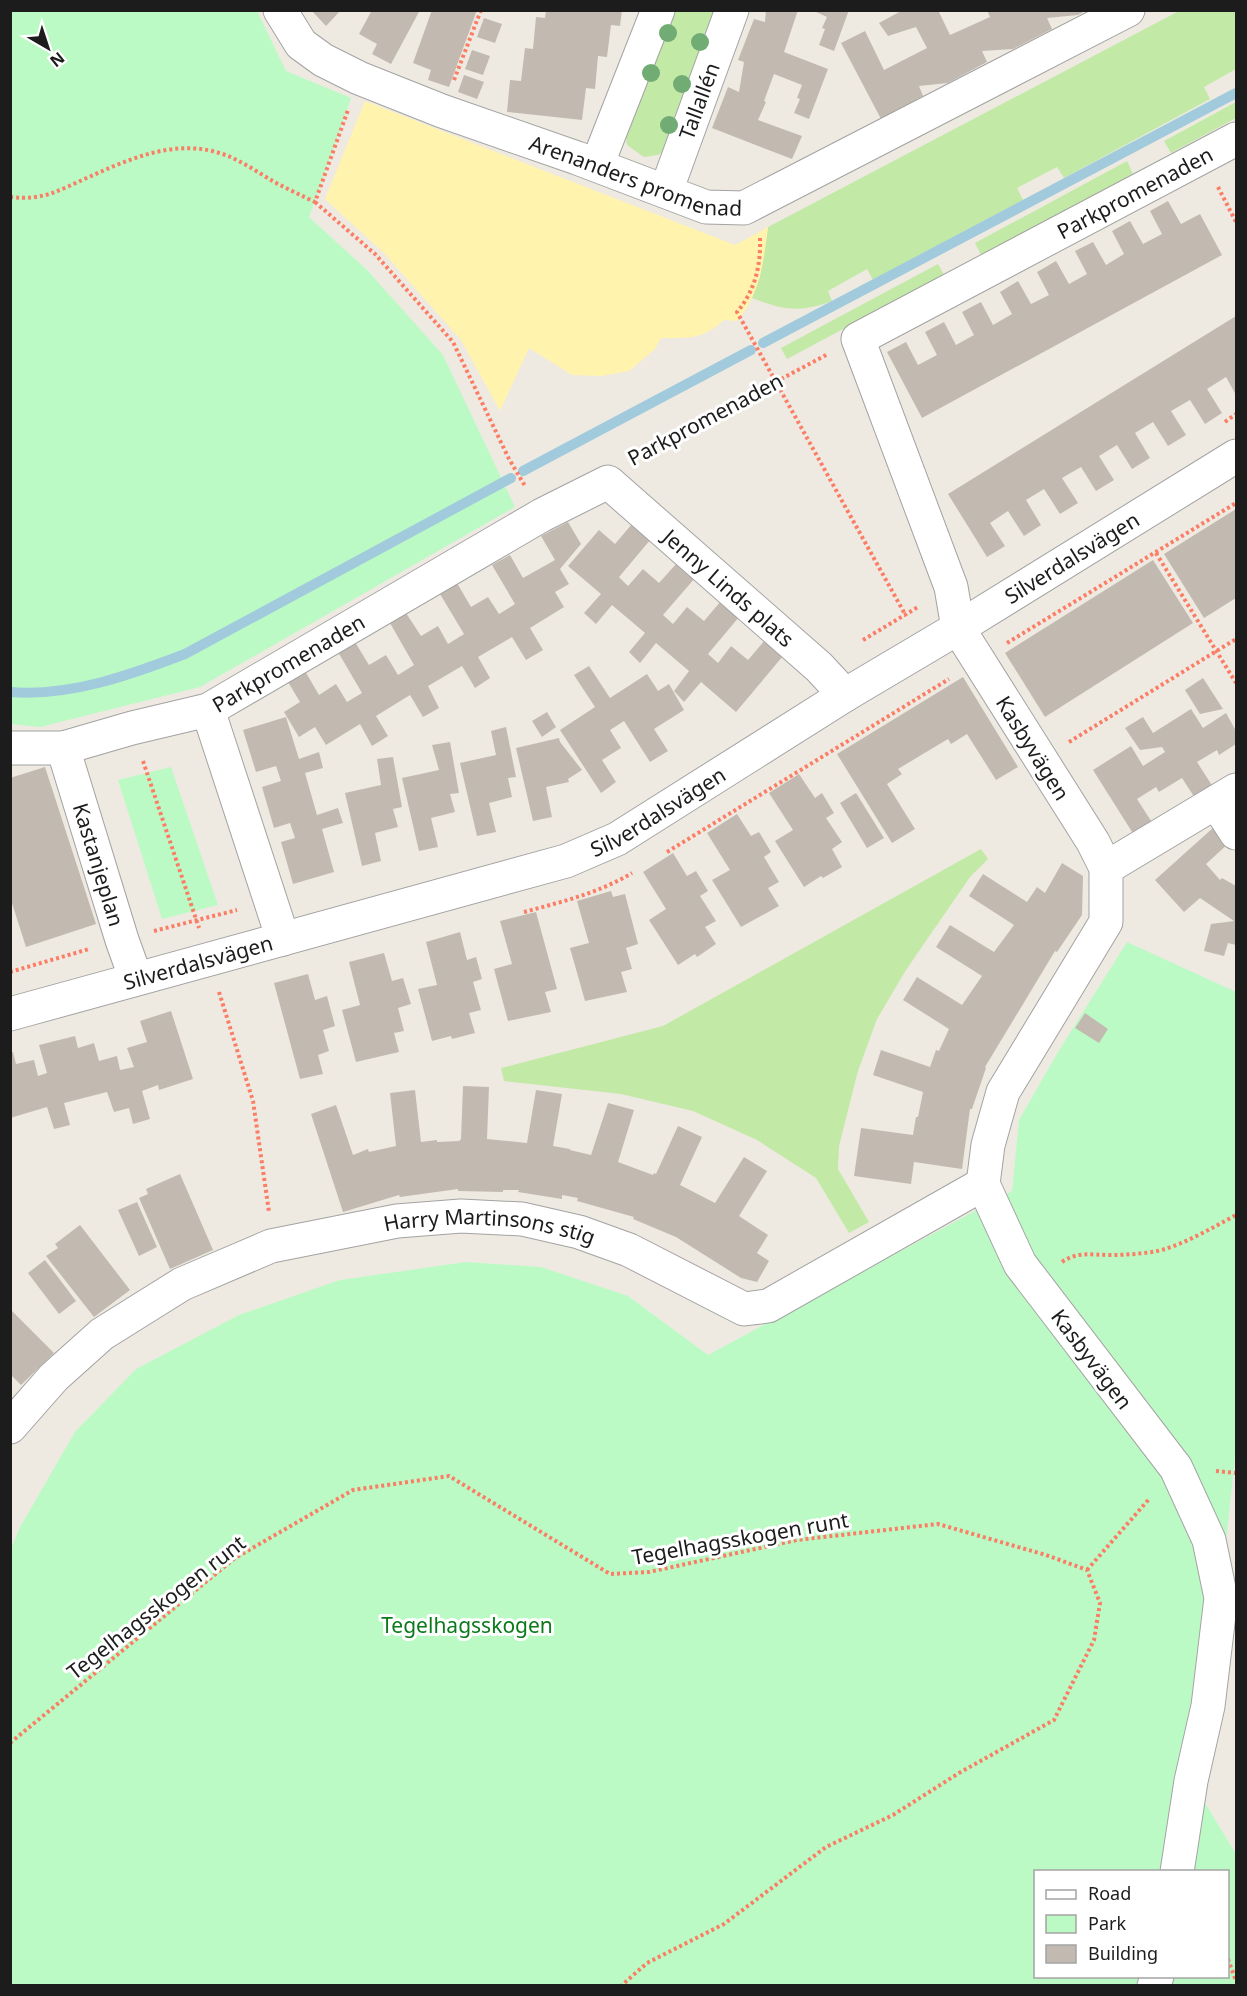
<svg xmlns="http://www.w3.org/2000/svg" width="1247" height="1996" font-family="'Noto Sans',sans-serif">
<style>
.grass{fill:#c3e9a6}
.sand{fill:#fff3ae}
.park{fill:#bcfac5;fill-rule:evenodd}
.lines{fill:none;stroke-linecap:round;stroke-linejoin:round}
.stream{stroke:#a1cbdc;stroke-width:10}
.building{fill:#c2bab1}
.minor-casing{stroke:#a3a3a3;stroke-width:35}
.path{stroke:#fb7d65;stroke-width:4;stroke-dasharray:3 3;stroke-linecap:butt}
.minor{stroke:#fff;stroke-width:33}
.tree{fill:#71ac74}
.labels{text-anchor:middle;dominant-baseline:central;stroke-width:6;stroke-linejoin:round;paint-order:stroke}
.street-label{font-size:21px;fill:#1c1c1c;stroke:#fff}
.park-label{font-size:21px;fill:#0a7a1a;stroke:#fff}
</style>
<rect width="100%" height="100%" fill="#eeeae1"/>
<g class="grass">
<path d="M670,11H721L664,151L658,155L644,157L627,145L625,132Z"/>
<path d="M1179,11H1236V69L1204,87L1210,99L1064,178L1057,167L1017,188L1023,200L873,280L867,269L828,291L832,301C801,313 783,310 752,298L760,277L768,227Z"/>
<path d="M1236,102V118L1171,153L1164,141Z"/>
<path d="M1127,161L1133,174L981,255L975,243Z"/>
<path d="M938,264L944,275L787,359L781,348Z"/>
<path d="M981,849L988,859L970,877L906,970L877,1019L858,1071L839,1146L838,1169L869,1222L849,1233L816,1178L757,1140L693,1111L621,1094L504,1081L501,1068L663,1026Z"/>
</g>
<path class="sand" d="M365,101L735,245L768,227C764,260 760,295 737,321L724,320C702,340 689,338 661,338L655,349L629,371L601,376L572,375L529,348L500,411L461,340L384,253L325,199Z"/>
<g class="park">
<path d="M10,11H257L286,71L351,98L309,217L368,271L443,355L515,507L200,687L40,727L10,724Z"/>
<path d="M171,767L218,905L162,919L118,780Z"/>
<path d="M1127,942L1236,992V1448L1199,1793L1236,1854V1985H11L10,1551L20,1527L75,1432L136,1369L239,1315L340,1280L466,1262L541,1267L628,1296L708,1355L1012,1191L1019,1120L1058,1052ZM1036,1872H1228V1976H1036Z"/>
</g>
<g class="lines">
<g class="stream">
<path d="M763,343L1236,93"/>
<path d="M523,471L751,350"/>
<path d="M10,692C70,697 130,675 185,654L511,478"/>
</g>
</g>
<g class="building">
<path d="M311,10H341L326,26Z"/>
<path d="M372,10H420L391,64L372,54L377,44L359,34Z"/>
<path d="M432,10H477L449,87L428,80L431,70L413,63Z"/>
<path d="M546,10H622L620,26L611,25L607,57L598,56L595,89L586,88L582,120L507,112L510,80L521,81L525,48L533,49L536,17L545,18Z"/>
<path d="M766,10H798L784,52L828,69L809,119L794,113L800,99L797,98L802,85L774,74L764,101L766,102L758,120L802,136L792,159L712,128L728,87L739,92L744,62L738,60L754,19L765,22Z"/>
<path d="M812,10H849L834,51L819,45L825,29L822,28L827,17Z"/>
<path d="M903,10H938L950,35L990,17L987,10H1087L1078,15L1047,18L1052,29L1013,49L982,51L987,62L948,83L919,86L923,96L881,119L841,43L865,31L884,70L927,48L916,27L888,36L879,23Z"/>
<path d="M484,18L502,24L495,43L477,37Z"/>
<path d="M472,50L490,56L483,75L465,69Z"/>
<path d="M464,75L484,82L477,99L458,92Z"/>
<path d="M1168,201L1181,224L1200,214L1222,255L922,418L887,352L906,342L918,365L937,355L925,332L944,322L956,345L974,335L962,312L981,302L993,325L1012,314L1000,292L1018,281L1031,304L1049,295L1037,272L1056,261L1069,284L1087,274L1075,251L1093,242L1106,265L1124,254L1112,231L1130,221L1143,244L1162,234L1150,211Z"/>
<path d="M1236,316V395L1226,377L1207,389L1222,413L1205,424L1190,400L1171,411L1186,435L1168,446L1153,422L1135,433L1150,458L1132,469L1117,445L1099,456L1114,480L1096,491L1081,467L1062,478L1078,503L1060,514L1044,489L1026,500L1041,525L1024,536L1008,511L990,523L1005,546L987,557L948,494Z"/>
<path d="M1236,509V598L1204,618L1164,554Z"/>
<path d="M568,522L581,544L560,569L569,584L555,592L564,607L530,628L543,650L526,660L512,637L478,657L490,678L475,688L462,666L428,686L439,708L423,717L410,695L376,716L388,736L372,746L360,724L326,745L315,727L299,737L284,712L300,702L288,682L305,671L319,695L336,684L347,702L362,693L338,652L355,642L369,665L386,655L398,675L414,665L390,623L406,613L421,636L438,626L448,644L464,634L440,594L457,583L471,607L488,597L499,614L515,604L492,565L510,555L523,578L555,560L541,536Z"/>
<path d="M632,524L651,539L619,577L628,586L643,569L659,583L677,563L695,578L663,615L673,624L687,607L704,621L721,601L739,617L708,654L718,663L731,646L748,660L765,640L783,656L736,712L701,682L684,702L674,691L689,671L656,643L640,663L629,652L645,633L612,605L596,624L584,613L601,594L568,566L599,530L615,544Z"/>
<path d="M1153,560L1193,623L1045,717L1005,653Z"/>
<path d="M589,666L610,698L647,674L658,691L669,684L684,710L654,729L668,751L650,762L624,721L610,730L621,748L602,760L616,782L601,793L560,730L595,707L574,675Z"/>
<path d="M963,677L1018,767L996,780L967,734L951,744L948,739L898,769L902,774L887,784L915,829L892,843L837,754Z"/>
<path d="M1203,678L1223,709L1200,714L1185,690Z"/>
<path d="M1191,709L1203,728L1226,713L1236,731V744L1219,755L1217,750L1197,762L1213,787L1195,798L1182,778L1159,792L1156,787L1137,799L1153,824L1134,835L1093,770L1131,746L1143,766L1165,752L1162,747L1140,750L1125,728L1143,717L1153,733Z"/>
<path d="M547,712L556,727L542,737L532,721Z"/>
<path d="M286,717L299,759L319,752L323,768L305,773L317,815L338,808L343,823L322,829L334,872L293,884L281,842L295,838L290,823L274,828L262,787L281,781L276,766L256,772L243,730Z"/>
<path d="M506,727L516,777L508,778L512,797L489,803L496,832L477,836L460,763L496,755L491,731Z"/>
<path d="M559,738L560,742L582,770L568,779L569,782L546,787L552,817L533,821L516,748Z"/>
<path d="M450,742L459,793L450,794L455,812L431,818L438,847L419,851L402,778L439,770L432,745Z"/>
<path d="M393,757L402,807L393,809L398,827L375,833L381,861L362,866L345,793L381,785L377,759Z"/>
<path d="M45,767L96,924L26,947L10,897V778Z"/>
<path d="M799,774L815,798L822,793L834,813L826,818L842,842L832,849L842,867L823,878L821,876L804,887L775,841L793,830L769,793Z"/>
<path d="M856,793L884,838L867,848L840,803Z"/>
<path d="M737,814L751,836L759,832L771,852L764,857L779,882L768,888L779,906L741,927L712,880L730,870L707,833Z"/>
<path d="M1214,827L1229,843L1206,864L1220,880L1222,878L1236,886V945L1228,943L1224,956L1204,951L1211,924L1234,921L1200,898L1184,912L1155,880Z"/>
<path d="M673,853L687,876L696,871L708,891L700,896L716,921L705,927L716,944L697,957L695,954L678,965L649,920L666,909L643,872Z"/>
<path d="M1062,863L1083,876L1082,915L1057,952L1055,951L985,1067L986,1068L972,1109H970L962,1169L914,1162L911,1184L854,1176L861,1128L913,1135L916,1117H918L923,1092L873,1075L881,1050L930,1067L936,1050L939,1051L949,1029L903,1000L917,977L962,1005L982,976L936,947L950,925L994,952L1014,925L969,896L983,874L1027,902L1037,887L1045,893Z"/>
<path d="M611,891L613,897L625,894L638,944L626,948L632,969L621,972L627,992L585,1001L570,948L589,943L577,901Z"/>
<path d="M536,912L557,989L545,992L551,1012L508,1021L494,969L512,964L500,921Z"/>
<path d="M460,932L467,960L476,957L482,979L473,982L481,1010L469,1013L475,1033L452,1039L451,1036L432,1041L418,989L437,985L426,942Z"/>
<path d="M384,953L392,981L403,978L411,1004L398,1008L404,1031L394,1033L399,1052L356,1062L342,1010L360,1005L349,962Z"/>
<path d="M308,974L315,1000L327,996L335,1026L323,1030L329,1051L318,1055L323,1074L300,1079L274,983Z"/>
<path d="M171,1011L193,1079L159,1090L158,1085L142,1091L150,1119L133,1124L129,1108L114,1112L107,1092L64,1103L70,1125L54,1129L47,1107L10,1118V1052H13L16,1064L34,1060L38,1076L47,1073L39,1045L75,1036L78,1048L94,1043L99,1061L117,1056L120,1070L134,1067L127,1048L147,1042L140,1021Z"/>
<path d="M1085,1013L1108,1029L1099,1043L1075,1028Z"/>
<path d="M463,1086L489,1087L487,1139L527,1143L536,1090L562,1094L553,1146L570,1149V1150L591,1155L608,1103L634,1110L618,1162L653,1175L654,1173L656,1174L678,1126L702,1137L680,1185L715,1203L744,1157L767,1171L739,1216L768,1235L757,1253L769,1261L757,1282L741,1278L676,1237L633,1219L634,1217L577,1201L578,1198L562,1195V1199L518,1192L519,1190H503V1192L458,1191V1189L400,1197L399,1195L343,1212L311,1114L336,1105L353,1155L368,1149L369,1152L396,1146L390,1093L415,1090L421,1142L437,1140V1142L459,1141L461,1139Z"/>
<path d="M180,1174L213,1250L170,1269L139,1198L148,1194L146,1189Z"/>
<path d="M137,1202L157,1247L139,1256L118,1210Z"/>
<path d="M80,1225L130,1290L94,1317L46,1256L58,1248L55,1244Z"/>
<path d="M45,1260L76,1301L59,1314L28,1273Z"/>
<path d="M10,1309L54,1353L21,1385L10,1374Z"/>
</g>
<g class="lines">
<g class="minor-casing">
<g id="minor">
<path id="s1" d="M280,10L301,44L323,60L359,78L442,111L577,158L706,207L744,208L1128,10"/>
<path d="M597,165L658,10"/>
<path id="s2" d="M666,191L732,10"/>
<path d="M208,710L283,939"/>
<path id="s3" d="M10,748H63L132,728L208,710L542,515L608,482L819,667L845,695"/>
<path id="s4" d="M63,748L122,940L136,979"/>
<path d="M1216,802L1236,833"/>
<path d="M1106,868L1236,790"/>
<path id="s5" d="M10,1014L566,861L617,839L845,695L958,628L1236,456"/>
<path id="s6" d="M10,1427L54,1377L102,1334L182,1284L271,1246L397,1221L461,1216L522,1219L579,1232L629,1250L744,1309L768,1306L983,1184"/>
<path id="s7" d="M1177,1872L1191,1781L1208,1706L1221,1598L1209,1540L1176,1468L1020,1264L983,1184L988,1145L1003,1092L1106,922V868L1093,842L958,628L951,587L858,339L1236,139"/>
<path d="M1154,1986L1157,1976"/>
</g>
</g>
<g class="path">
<path d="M454,80L481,10"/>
<path d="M1218,187L1236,222"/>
<path d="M10,197C44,201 59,190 89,177C129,159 172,140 216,152C239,158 258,173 278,184C290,190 302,196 315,202L348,110"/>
<path d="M315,202L375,254L453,342L509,459L525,486"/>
<path d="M760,238C761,265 755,291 737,312L906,616"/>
<path d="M1225,422L1236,414"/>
<path d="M633,458L828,354"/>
<path d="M1156,553L1236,683"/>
<path d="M863,640L918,607"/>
<path d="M1007,643L1236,503"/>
<path d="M1069,742L1236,639"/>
<path d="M143,761L199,928"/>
<path d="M667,852L949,679"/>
<path d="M524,912C561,902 599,893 632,873"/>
<path d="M154,931L237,910"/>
<path d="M10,972L89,949"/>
<path d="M219,992L253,1101L269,1212"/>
<path d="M1062,1262C1078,1251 1091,1255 1110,1255C1124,1255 1138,1254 1152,1252C1178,1248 1212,1228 1236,1215"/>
<path d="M1216,1471L1236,1473"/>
<path d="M1087,1570L1150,1498"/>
<path d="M10,1743L235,1558L353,1490L449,1476L610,1574L649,1572L797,1540L938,1524L1046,1555L1087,1570L1100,1603L1094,1640L1054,1720L959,1773L893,1815L826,1847L724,1924L647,1963L621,1986"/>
<path d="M1228,1959L1236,1981"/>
</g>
<use href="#minor" class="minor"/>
</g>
<g class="tree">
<circle cx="668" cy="33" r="9"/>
<circle cx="700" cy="42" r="9"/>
<circle cx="651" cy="73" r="9"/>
<circle cx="682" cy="84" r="9"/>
<circle cx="669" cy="125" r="9"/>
</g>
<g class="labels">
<g class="street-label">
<text stroke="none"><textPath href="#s2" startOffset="96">Tallallén</textPath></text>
<text stroke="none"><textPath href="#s1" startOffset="402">Arenanders promenad</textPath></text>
<text stroke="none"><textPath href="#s7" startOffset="2010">Parkpromenaden</textPath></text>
<text transform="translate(705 419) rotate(-28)">Parkpromenaden</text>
<text stroke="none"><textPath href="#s5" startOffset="1167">Silverdalsvägen</textPath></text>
<text stroke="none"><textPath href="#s3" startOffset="824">Jenny Linds plats</textPath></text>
<text stroke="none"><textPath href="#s3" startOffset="296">Parkpromenaden</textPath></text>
<text transform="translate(1033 748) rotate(58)">Kasbyvägen</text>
<text stroke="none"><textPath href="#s5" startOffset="681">Silverdalsvägen</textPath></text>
<text stroke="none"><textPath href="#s4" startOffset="122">Kastanjeplan</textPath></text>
<text stroke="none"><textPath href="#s5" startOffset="195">Silverdalsvägen</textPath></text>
<text stroke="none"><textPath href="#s6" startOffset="544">Harry Martinsons stig</textPath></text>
<text transform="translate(1092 1359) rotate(53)">Kasbyvägen</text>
<text transform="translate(740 1538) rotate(-10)">Tegelhagsskogen runt</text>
<text transform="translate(156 1607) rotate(-38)">Tegelhagsskogen runt</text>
</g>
<g class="park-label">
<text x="467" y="1625">Tegelhagsskogen</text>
</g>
</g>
<rect width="1247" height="1996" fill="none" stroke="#1c1c1c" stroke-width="24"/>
<rect x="1034" y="1870" width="195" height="108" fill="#ffffff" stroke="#a4a4a4" stroke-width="1.5"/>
<rect x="1046" y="1890" width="30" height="9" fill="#ffffff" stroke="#a4a4a4" stroke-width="1.5"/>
<text x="1088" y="1900" font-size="18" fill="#1c1c1c">Road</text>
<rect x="1046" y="1915" width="30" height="18" fill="#bcfac5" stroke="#a4a4a4" stroke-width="1.5"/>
<text x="1088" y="1930" font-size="18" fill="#1c1c1c">Park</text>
<rect x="1046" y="1945" width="30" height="18" fill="#c2bab1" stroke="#a4a4a4" stroke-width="1.5"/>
<text x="1088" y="1960" font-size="18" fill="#1c1c1c">Building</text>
<g transform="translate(48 48) rotate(141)" stroke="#ffffff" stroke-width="4.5" paint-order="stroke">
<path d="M0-4.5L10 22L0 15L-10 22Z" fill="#1c1c1c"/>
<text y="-9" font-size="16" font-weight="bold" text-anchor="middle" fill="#1c1c1c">N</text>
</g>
</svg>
